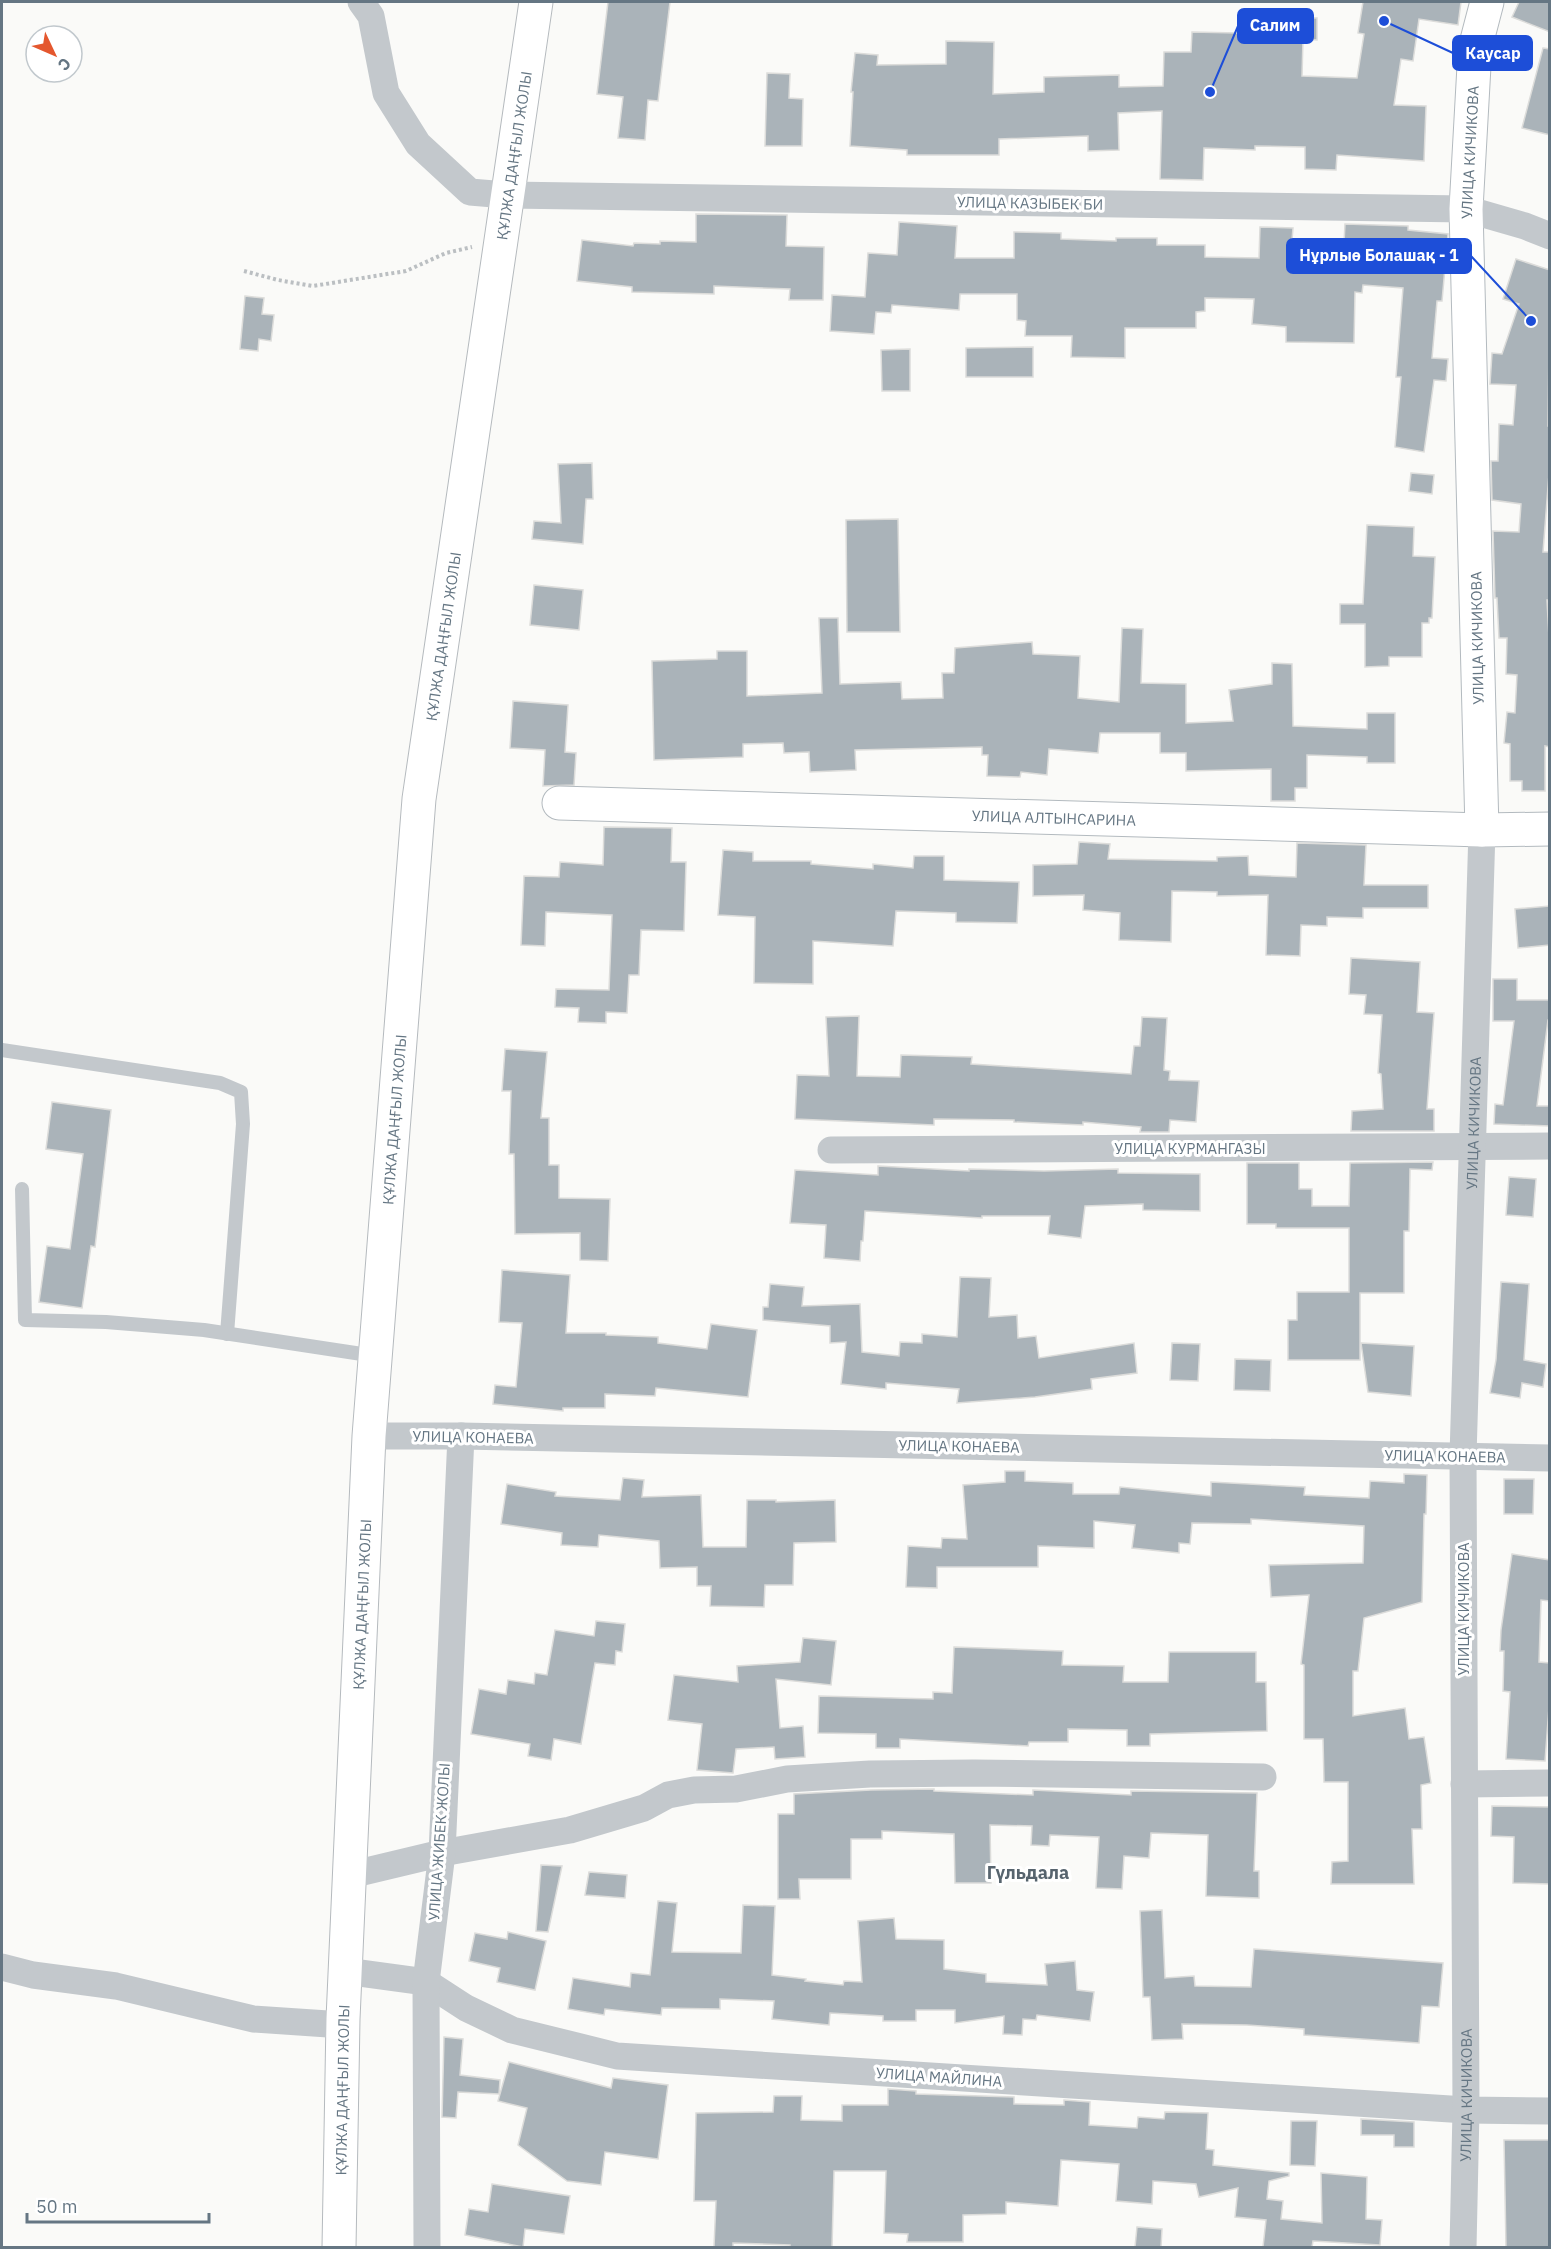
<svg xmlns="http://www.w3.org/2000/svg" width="1551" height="2249" font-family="'IBM Plex Sans',sans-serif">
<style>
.building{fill:#aab3b9;stroke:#dcdcda;stroke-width:1.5}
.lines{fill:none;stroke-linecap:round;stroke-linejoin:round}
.secondary-casing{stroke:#b3babf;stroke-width:35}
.primary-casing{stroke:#b5babe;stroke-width:35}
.path{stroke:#bbbfc2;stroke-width:4;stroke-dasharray:3 3;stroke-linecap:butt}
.lane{stroke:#c3c8cc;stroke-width:14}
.street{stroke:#c3c8cc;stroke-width:27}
.secondary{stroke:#fff;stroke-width:33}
.primary{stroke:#fff;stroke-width:33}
.labels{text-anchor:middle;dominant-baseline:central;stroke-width:6;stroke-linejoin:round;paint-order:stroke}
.street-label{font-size:15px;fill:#657683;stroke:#fff}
.quarter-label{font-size:18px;font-weight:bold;fill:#57646e;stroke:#fff}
.leader{fill:none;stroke:#1d4ed8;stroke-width:2}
.callout-dot{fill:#1d4ed8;stroke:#fff;stroke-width:2}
.callout{fill:#1d4ed8;stroke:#1d4ed8;stroke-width:2}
.callout-label{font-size:16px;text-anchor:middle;font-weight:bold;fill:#fff}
</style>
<rect width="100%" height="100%" fill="#fafaf8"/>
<g class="building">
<path d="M608,2H670L658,101L648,100L645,140L618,138L623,97L597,94Z"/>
<path d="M1363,2H1461L1458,25L1419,19L1413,61L1401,59L1394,105L1426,106L1424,161L1337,155L1336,170L1305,169V147L1255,146V150L1204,148L1203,180L1160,179L1162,111L1118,113L1119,150L1088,151V136L999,139V155H907V150L850,146L853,92H851L855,53L878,55L877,65L946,64V41L994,42L993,94L1044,92V77L1119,75V87L1163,86L1164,52H1191L1192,32L1282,34V17L1317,18V40L1303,39L1302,76L1357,78L1364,34L1358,33Z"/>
<path d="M1519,2H1550V32L1512,17Z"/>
<path d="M1543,48L1550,49V135L1522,128Z"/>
<path d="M767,73L790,74L789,98L803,99L802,146H765Z"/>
<path d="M696,214L787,215L786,246L824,247L823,300H789L790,289L714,286V294L632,292V287L577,281L582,240L633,246L634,243L660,244V241L696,242Z"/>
<path d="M899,222L957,226L955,258H1014V232L1061,233V239L1116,241V238H1157V245H1205V257L1259,258L1260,227L1293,228L1292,240L1344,243L1345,224L1408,226V230L1448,234L1442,301H1437L1432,358L1448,359L1446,381L1434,380L1424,452L1395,447L1401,377H1396L1403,288L1363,285L1362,293L1355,292L1354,343L1286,342V327L1252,324L1254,299L1205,298V311L1196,312V328H1125V358L1071,357L1072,336H1025L1026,321L1017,320V294H960L959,310L892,305L891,313L876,312L874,334L830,331L832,295L865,297L868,253L897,255Z"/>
<path d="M1516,259L1550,270L1548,426H1550V461L1543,552H1550V600H1547L1550,656V747L1545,746V791H1522V781H1510V744L1504,743L1507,712L1515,713L1517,675L1506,674L1507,638H1499L1497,598H1495L1493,531L1519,532L1521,504L1492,500L1491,461H1498L1499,424L1513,425L1516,385L1490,384L1492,353L1502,354L1519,304L1503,299Z"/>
<path d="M245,296L264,298L262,314L274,315L271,341L259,339L258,351L240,349Z"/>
<path d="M1033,347V377H966V348Z"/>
<path d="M910,349V391H882L881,350Z"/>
<path d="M592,463L593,499H586L583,544L532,539L534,521L561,523L558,464Z"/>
<path d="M1411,473L1434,475L1432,494L1409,491Z"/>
<path d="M898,519L900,632H847L846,520Z"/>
<path d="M1367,525L1414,527L1413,556L1435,557L1432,618H1429V623H1422V657H1389V666L1365,667V624H1340V604H1363Z"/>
<path d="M534,585L583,590L579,630L530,625Z"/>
<path d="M819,618H838L840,684L901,682L902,699L943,698L942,673H954L955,648L1032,642L1033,654L1080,656L1078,698L1119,702L1122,628L1143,629L1141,683L1186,684V723L1233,721L1229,690L1272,684V663L1292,664L1293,726L1367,729V713H1395V763H1367V757L1307,755V788H1295V801H1271V769L1186,771V753H1160V733H1100L1098,753L1049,749L1047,775L1021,772L1020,777L987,776L988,755H982V747L855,750L856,770L810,772L809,752L784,753L783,743L743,744V757L654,760L652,661L717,659V651H747V696L822,693Z"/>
<path d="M513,701L568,705L565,752L576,753L574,785L543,786L545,750L510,748Z"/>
<path d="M604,827L672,828L671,862H686L684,931L641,930L639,975H629L627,1013L606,1012V1023L578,1022L579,1008L555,1007L556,989L609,990L612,915L546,912L545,946L521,945L524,876L559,877L560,862L603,865Z"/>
<path d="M1079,842L1110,844L1108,859L1217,861V857L1248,856L1249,875L1296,877L1297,843L1366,845L1364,885H1428V908H1363V918L1327,917V926L1301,925L1300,956L1266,955L1268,895L1217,896V892L1172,891L1171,942L1119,940L1120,913L1083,910L1084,895L1033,896V865L1077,864Z"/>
<path d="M723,850L753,852V861H811V864L873,869V864L913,868L914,856H944V880L1019,882L1017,923L956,922V913L896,911L893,946L813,941V984L754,983L755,917L718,915Z"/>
<path d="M1550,906V945L1518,948L1515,909Z"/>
<path d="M1351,958L1420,962L1417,1012L1434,1013L1427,1109H1434V1131H1351L1352,1111L1383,1109L1381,1074L1378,1073L1382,1015L1364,1014L1366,995L1349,994Z"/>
<path d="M1493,979H1517V1000H1550V1020H1548L1537,1106H1550V1126L1494,1124L1495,1104L1503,1105L1514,1021H1493Z"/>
<path d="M859,1016L857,1076L900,1077L901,1055L972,1057L971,1064L1131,1074L1134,1046H1140L1142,1017L1167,1018L1164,1070L1170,1071L1169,1080L1199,1081L1196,1122L1170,1120L1169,1132H1140L1141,1127L1083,1122V1125L1014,1122V1120L934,1119V1125L795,1119L797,1075L829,1076L826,1017Z"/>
<path d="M505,1049L547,1052L541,1118H549V1165H559V1198L610,1199L608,1261L580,1260V1233L515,1234L514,1154H509L511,1091H502Z"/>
<path d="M52,1102L111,1110L95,1247L91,1246L82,1308L39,1302L47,1246L70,1249L83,1154L46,1149Z"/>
<path d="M1433,1162L1432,1170L1410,1169L1409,1231H1404V1293H1360V1360H1288V1320H1297V1292H1349V1228H1276V1224H1247V1163H1299V1189H1312V1206H1349L1350,1163Z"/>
<path d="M878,1166L969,1171V1169L1044,1171L1118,1169V1173L1200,1174V1211L1143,1210V1204L1085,1206L1081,1238L1048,1234L1050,1216H982V1218L865,1211L863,1241H861L860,1261L824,1258L826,1225L790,1223L795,1170L878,1175Z"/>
<path d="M1509,1177L1536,1179L1533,1217L1506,1215Z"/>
<path d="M502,1270L570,1275L566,1333H606V1335L658,1337V1343L707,1349L711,1324L757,1330L748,1397L656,1388L655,1396L605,1394V1408H563V1411L493,1404L495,1385L516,1387L522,1323L499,1322Z"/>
<path d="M960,1277L991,1278L989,1317L1017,1315L1018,1338L1036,1336L1039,1358L1134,1343L1137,1373L1091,1379L1092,1389L1035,1397L957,1403L959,1389L886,1383V1389L841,1384L846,1342L830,1343V1326L763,1320V1307H768L770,1284L804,1287L802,1306L860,1304L862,1352L899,1356L900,1342L922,1343V1334L957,1337Z"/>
<path d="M1501,1282L1529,1284L1524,1360L1546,1364L1543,1387L1522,1383L1520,1398L1490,1393L1496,1360Z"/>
<path d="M1172,1343L1200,1344L1198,1381L1170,1380Z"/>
<path d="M1361,1343L1414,1346L1411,1396L1368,1392Z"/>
<path d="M1235,1359L1271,1360L1270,1391L1234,1390Z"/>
<path d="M1005,1471H1025V1481L1073,1483V1494H1119L1120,1487L1211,1496V1482L1305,1487L1304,1495L1369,1498L1370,1481L1404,1483V1474L1427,1475L1426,1514H1424L1422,1602L1364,1618L1358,1671H1353V1716L1405,1708L1409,1739L1424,1737L1431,1783L1421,1785L1422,1829H1412L1414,1884H1331L1332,1862L1348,1861V1782H1324L1323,1739H1304V1665L1301,1664L1309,1595L1271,1597L1269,1565L1363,1563L1364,1526L1251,1519V1524L1192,1523L1190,1544L1179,1543V1553L1132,1548L1135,1525L1094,1521V1548L1038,1546V1567H937V1588L906,1587L908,1546L941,1548L942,1538L967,1539L963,1485L1005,1482Z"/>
<path d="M623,1478L644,1480L642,1497L701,1495L703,1547H746L747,1500H776V1502L835,1500L836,1542L794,1543L793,1585H765L764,1607L710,1606L711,1586H697V1567L660,1568L659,1541L599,1535L598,1547L561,1545L562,1533L501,1524L507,1484L556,1492L555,1496L620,1500Z"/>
<path d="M1504,1479H1534L1533,1514H1504Z"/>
<path d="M1512,1554L1550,1560V1601L1541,1600L1539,1662L1550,1663V1694L1545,1761L1506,1759L1510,1692L1503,1691L1504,1651H1500L1501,1630Z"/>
<path d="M596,1621L625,1624L622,1652L616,1651L615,1665L595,1663L581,1744L554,1739L551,1760L528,1756L530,1744L471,1734L479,1689L506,1694L508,1680L534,1684L535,1673L547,1675L555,1630L594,1636Z"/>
<path d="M803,1638L836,1641L831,1685L776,1679L780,1728L803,1726L805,1757L775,1759L774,1747L736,1749L733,1773L697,1770L702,1724L668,1720L674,1675L738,1682L737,1666L800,1662Z"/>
<path d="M954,1647L1063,1651L1062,1665L1124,1666L1123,1682H1168L1169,1652H1256V1682H1266L1267,1731L1150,1734V1746H1127V1730L1068,1729V1742H1029L1028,1746L900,1739V1748H876V1734L818,1733L819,1696L933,1699V1692L952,1693Z"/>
<path d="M934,1789V1791L1033,1795V1790L1131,1795V1791L1257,1793L1254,1871H1259V1898L1206,1896L1208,1835L1151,1833L1149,1858L1124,1856L1122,1889L1096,1888L1099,1837L1050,1835L1049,1846L1031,1845L1032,1826L990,1825L991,1883H955L954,1834L882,1831V1839H851V1879H799L800,1899H778V1814H794V1794L871,1790Z"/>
<path d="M1492,1806L1550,1807V1884L1513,1883L1514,1837L1491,1836Z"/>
<path d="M541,1865L562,1866L548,1932L536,1931Z"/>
<path d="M589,1872L627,1875L625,1898L585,1895Z"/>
<path d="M658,1901L677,1903L672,1952L741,1953L743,1905L775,1906L772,1975L806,1979L805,1981L843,1985L844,1981L862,1982L858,1921L894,1918L896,1939L944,1940V1969L986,1974V1982L1047,1985L1045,1964L1075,1961L1077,1990L1094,1992L1090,2021L1037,2015L1036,2020L1023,2019L1022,2035L1003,2034L1004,2016L955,2023V2010H916V2021H883V2016L830,2013L829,2025L772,2019L774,2001L720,1999V2009L662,2008L661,2015L605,2009L604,2015L568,2009L573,1978L630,1987L631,1973L650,1975Z"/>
<path d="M1162,1910L1165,1978L1194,1976L1195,1986L1251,1987L1254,1949L1443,1963L1439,2007L1422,2006L1419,2043L1304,2035V2029L1247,2025L1182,2024L1183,2039L1152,2040L1150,1997H1143L1140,1911Z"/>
<path d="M508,1932L546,1941L535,1990L497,1982L500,1968L469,1961L475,1933L507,1939Z"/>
<path d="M444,2037L463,2039L460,2075L500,2080L499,2094L458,2092L456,2118L442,2117Z"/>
<path d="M509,2062L611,2088L613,2078L668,2085L658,2159L605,2152L601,2185L567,2181L518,2145L527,2108L498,2101Z"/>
<path d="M888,2089L916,2091V2094L1014,2097V2104L1064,2105V2100L1090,2102L1089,2125L1137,2128L1138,2117L1164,2119L1165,2112L1208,2113L1206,2149L1214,2150L1213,2165L1289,2173V2176L1269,2181L1267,2199L1283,2201L1281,2219L1322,2223L1321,2173L1367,2177L1366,2219L1382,2220L1380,2245L1313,2241L1312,2247H1263L1266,2220L1235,2217L1238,2188L1199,2197L1196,2184L1153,2181L1152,2204L1116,2201L1119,2164L1061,2160L1058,2206L1006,2202V2214L963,2215V2242H907L908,2234L884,2233L886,2171H834L832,2247H790V2245L733,2243V2247H714L716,2201H694L696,2113L773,2112L774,2096H802L801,2120L842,2121V2105H888Z"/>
<path d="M1361,2119L1414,2122V2147H1394V2135H1361Z"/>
<path d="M1291,2121H1317L1315,2166L1290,2165Z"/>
<path d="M1504,2140H1550V2247H1506Z"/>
<path d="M492,2184L570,2196L564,2234L525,2229L523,2247L465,2235L469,2209L488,2212Z"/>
<path d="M1137,2227L1162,2229L1161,2247H1135Z"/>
</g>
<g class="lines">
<g class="secondary-casing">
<g id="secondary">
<path id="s2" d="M559,803L1482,830L1550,829"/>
<path id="s3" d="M1482,830L1466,209L1475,48L1487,2"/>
</g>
</g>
<g class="primary-casing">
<g id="primary">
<path id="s4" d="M339,2248L343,2019L369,1436L419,799L536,2"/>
</g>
</g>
<path class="path" d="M244,271L278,280L313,286L406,271L446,253L472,247"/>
<g class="lane">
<path d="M2,1050L220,1083L241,1092L243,1124L227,1334"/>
<path d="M22,1189L25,1320L106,1322L204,1330L375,1356"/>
</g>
<g class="street">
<path d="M361,2L371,16L386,93L418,144L470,192L506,195L1466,209L1525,226L1550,236"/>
<path d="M831,1150L1550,1146"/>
<path d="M369,1436H461L1550,1458"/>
<path d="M1464,1784L1550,1783"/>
<path d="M350,1875L442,1853L570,1830L644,1808L668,1795L694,1790L736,1789L787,1779L870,1774L974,1773L1263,1777"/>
<path d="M2,1967L33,1975L116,1986L253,2019L343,2025"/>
<path d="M345,1971L426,1982L466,2008L512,2030L617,2056L1466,2110L1550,2111"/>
<path d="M427,2248L426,1982L442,1853L461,1436"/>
<path id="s1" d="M1463,2248L1466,2110L1463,1456L1482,830"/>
</g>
<use href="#secondary" class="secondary"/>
<use href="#primary" class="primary"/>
</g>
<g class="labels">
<g class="street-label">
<text stroke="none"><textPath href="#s3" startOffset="678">УЛИЦА КИЧИКОВА</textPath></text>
<text stroke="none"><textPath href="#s4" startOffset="2102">ҚҰЛЖА ДАҢҒЫЛ ЖОЛЫ</textPath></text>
<text transform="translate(1030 203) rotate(1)">УЛИЦА КАЗЫБЕК БИ</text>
<text stroke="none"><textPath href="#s4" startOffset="1616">ҚҰЛЖА ДАҢҒЫЛ ЖОЛЫ</textPath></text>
<text transform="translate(1477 638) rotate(-91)">УЛИЦА КИЧИКОВА</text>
<text stroke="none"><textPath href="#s2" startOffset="495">УЛИЦА АЛТЫНСАРИНА</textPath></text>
<text stroke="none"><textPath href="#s4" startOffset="1130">ҚҰЛЖА ДАҢҒЫЛ ЖОЛЫ</textPath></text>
<text stroke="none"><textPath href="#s1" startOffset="1125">УЛИЦА КИЧИКОВА</textPath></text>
<text x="1190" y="1148">УЛИЦА КУРМАНГАЗЫ</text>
<text transform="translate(473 1437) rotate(1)">УЛИЦА КОНАЕВА</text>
<text transform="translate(959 1446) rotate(1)">УЛИЦА КОНАЕВА</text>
<text transform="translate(1445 1456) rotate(1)">УЛИЦА КОНАЕВА</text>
<text stroke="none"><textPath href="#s4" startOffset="644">ҚҰЛЖА ДАҢҒЫЛ ЖОЛЫ</textPath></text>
<text transform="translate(1463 1609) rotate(-90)">УЛИЦА КИЧИКОВА</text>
<text transform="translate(439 1842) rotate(-86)">УЛИЦА ЖИБЕК ЖОЛЫ</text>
<text transform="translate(939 2077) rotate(4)">УЛИЦА МАЙЛИНА</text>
<text stroke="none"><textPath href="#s4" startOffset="158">ҚҰЛЖА ДАҢҒЫЛ ЖОЛЫ</textPath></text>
<text stroke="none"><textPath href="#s1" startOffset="153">УЛИЦА КИЧИКОВА</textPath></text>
</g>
<g class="quarter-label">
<text x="1028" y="1872">Гүльдала</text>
</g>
</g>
<path class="leader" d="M1210 92L1238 26M1384 21L1453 53M1531 321L1471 256"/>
<g class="callout-dot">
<circle cx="1210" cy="92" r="6"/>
<circle cx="1384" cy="21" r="6"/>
<circle cx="1531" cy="321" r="6"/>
</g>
<g class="callout">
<rect x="1238" y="9" width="75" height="34" rx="6"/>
<rect x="1453" y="36" width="79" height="34" rx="6"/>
<rect x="1287" y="239" width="184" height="34" rx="6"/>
</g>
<g class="callout-label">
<text x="1275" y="31">Салим</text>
<text x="1493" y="59">Каусар</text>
<text x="1379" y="261">Нұрлыө Болашақ - 1</text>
</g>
<rect width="1551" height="2249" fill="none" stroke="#657683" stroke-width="6"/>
<g transform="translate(54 54) rotate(134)"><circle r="28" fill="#ffffff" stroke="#c1c8cd" stroke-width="1.5"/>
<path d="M0-4.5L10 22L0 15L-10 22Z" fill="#e4572e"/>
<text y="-9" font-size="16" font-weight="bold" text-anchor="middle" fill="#657683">С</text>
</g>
<path d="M27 2213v9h182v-9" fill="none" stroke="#657683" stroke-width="3"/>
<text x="36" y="2213" font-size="18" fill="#657683" stroke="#ffffff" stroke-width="4.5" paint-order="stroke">50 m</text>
</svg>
